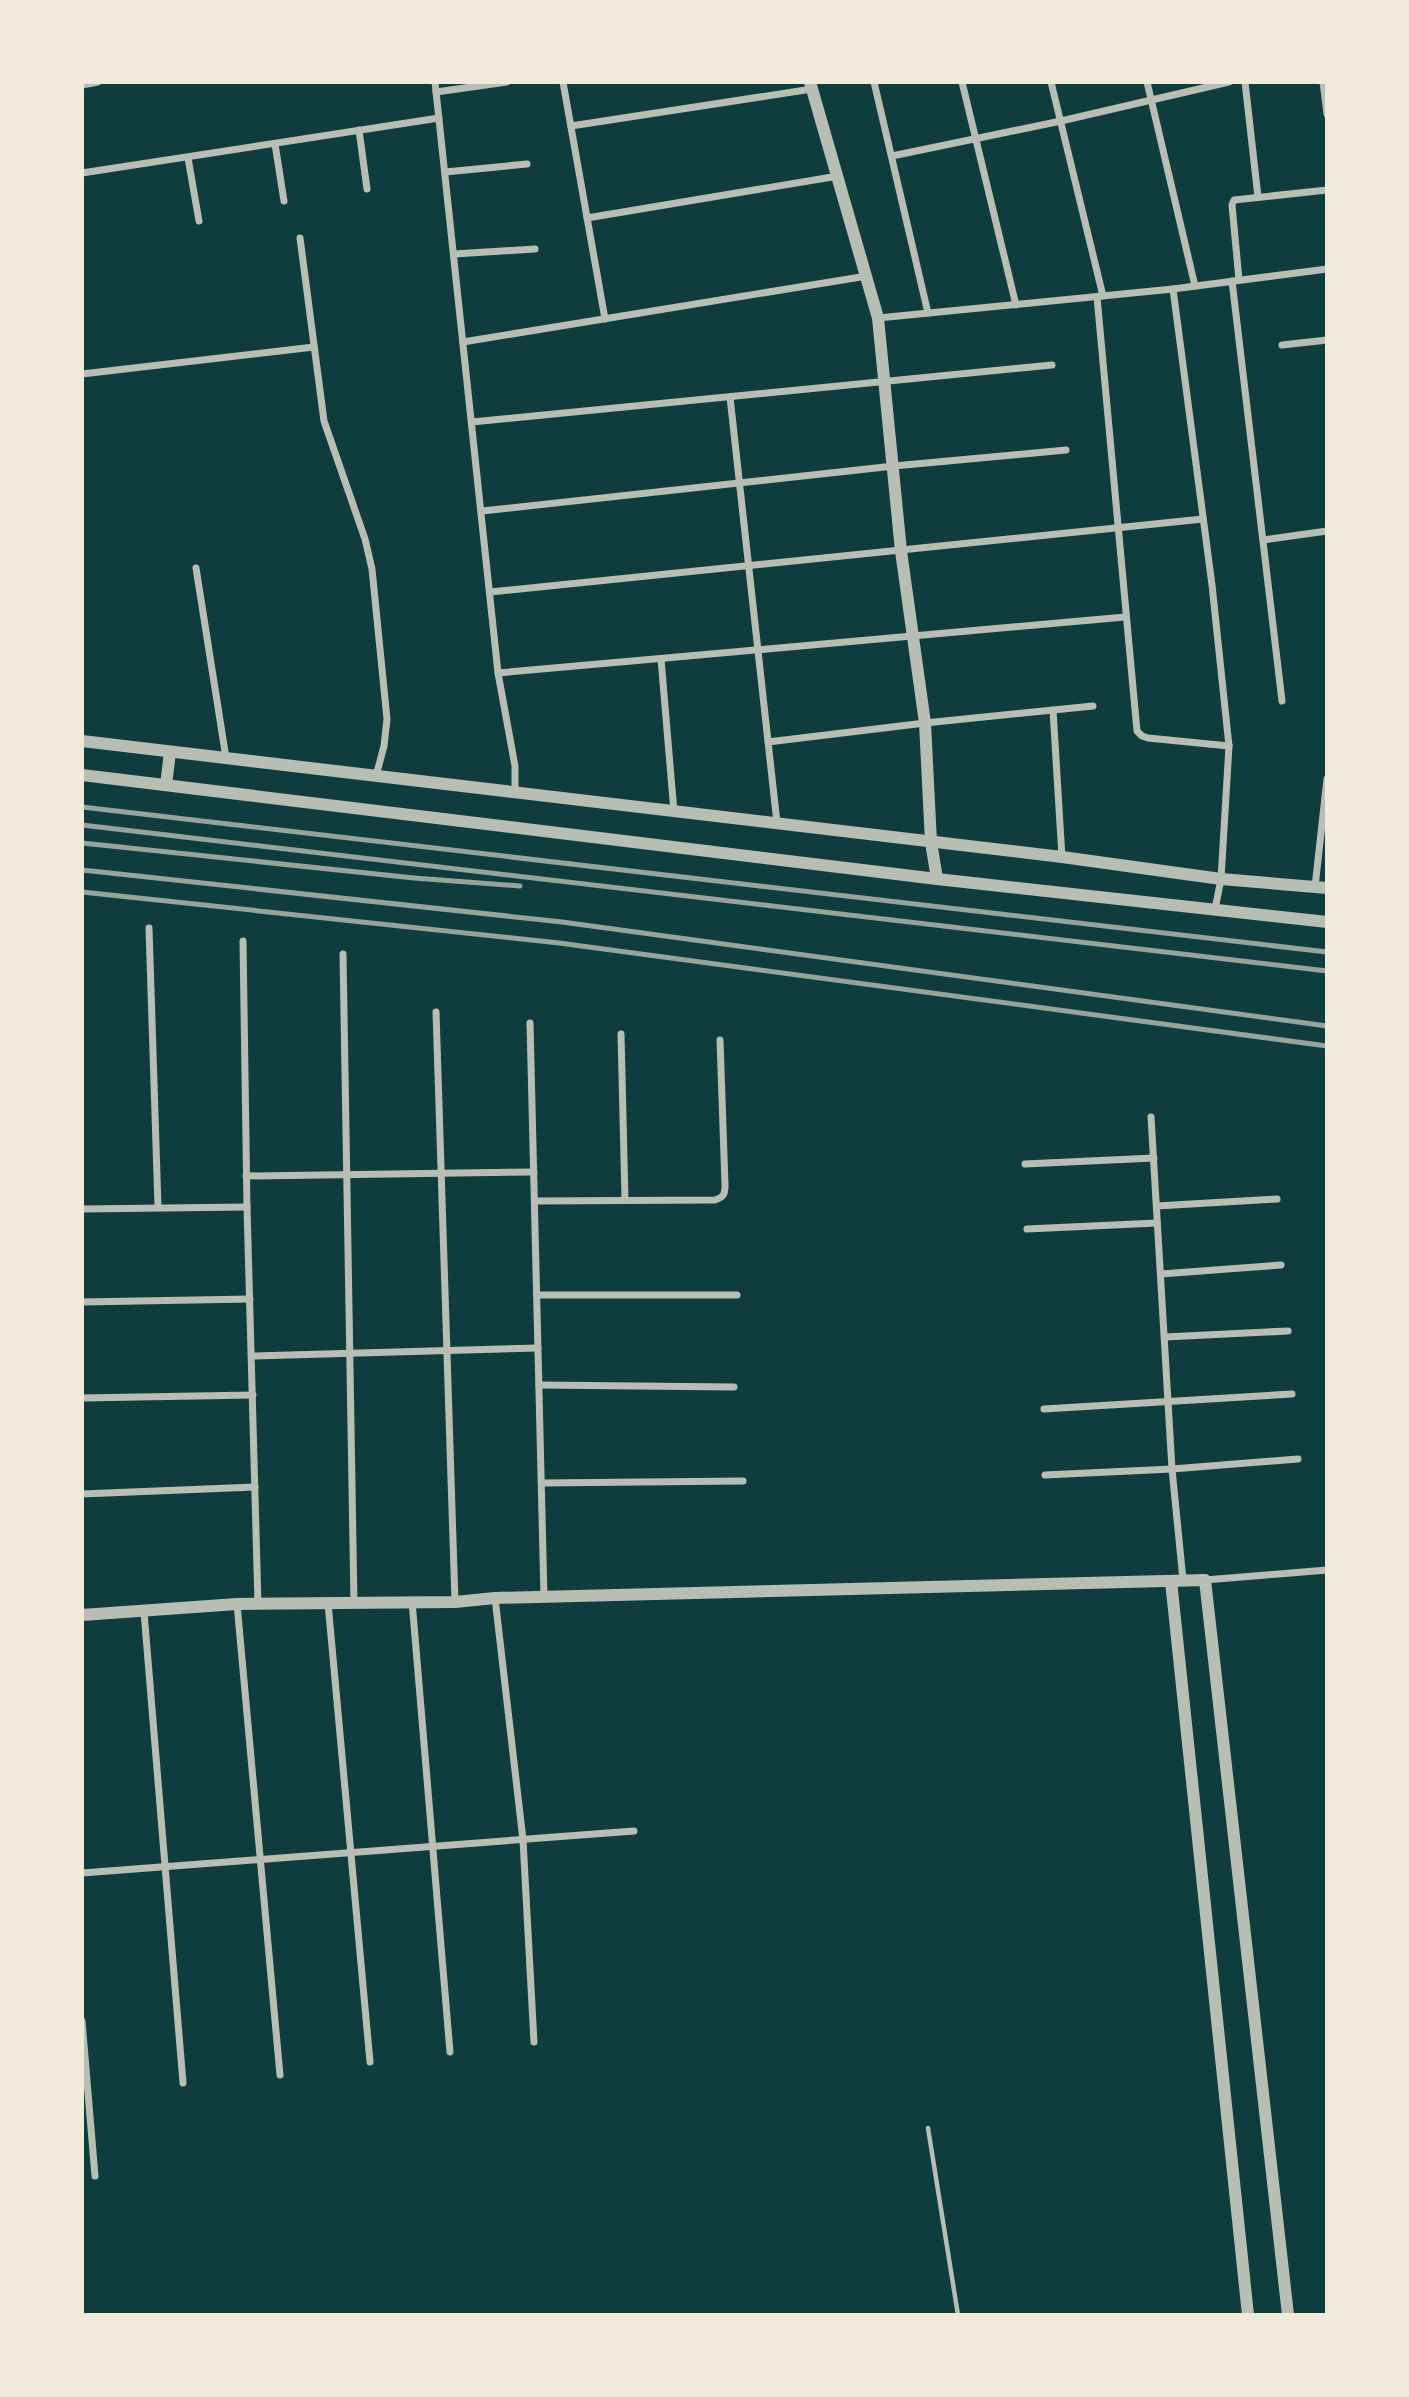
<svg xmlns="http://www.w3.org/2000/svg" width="1409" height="2397" font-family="Arial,sans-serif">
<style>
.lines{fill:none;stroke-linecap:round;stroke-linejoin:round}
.service{stroke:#b8beb3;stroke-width:4.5}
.minor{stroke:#b8beb3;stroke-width:7}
.tertiary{stroke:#b8beb3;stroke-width:12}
.rail{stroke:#97a49c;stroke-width:5}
</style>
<rect width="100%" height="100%" fill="#0f3d3e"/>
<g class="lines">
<path class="service" d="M928,2128L958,2315"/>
<g class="minor">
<path d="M435,82L498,673L515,766V793"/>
<path d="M563,82L605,319"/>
<path d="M874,82L928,313"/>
<path d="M962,82L1016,305"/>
<path d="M1051,82L1103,296"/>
<path d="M1147,82L1195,286"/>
<path d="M1245,82L1258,197"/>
<path d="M1323,82L1327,114"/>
<path d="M82,85L98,82"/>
<path d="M436,92L507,82"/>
<path d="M571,126L812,89"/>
<path d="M359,130L367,189"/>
<path d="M275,144L284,201"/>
<path d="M892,156L1061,121L1229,82"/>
<path d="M188,158L199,221"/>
<path d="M445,172L527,164"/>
<path d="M82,173L439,118"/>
<path d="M587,218L838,176"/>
<path d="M300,238L324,421L365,539L372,569L387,719L384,746L376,776"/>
<path d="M454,254L535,249"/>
<path d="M1239,280L1232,205L1234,200L1327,190"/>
<path d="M1232,281L1282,701"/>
<path d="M1173,289L1212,585L1229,746L1221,879L1215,909"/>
<path d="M1097,297L1137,731L1142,736L1148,738L1229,746"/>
<path d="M878,318L1173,289L1327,269"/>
<path d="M463,342L867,276"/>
<path d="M1282,345L1327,340"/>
<path d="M82,374L314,347"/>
<path d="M730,397L777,823"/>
<path d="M472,422L1052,365"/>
<path d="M482,511L894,466L1066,450"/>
<path d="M1263,540L1327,531"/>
<path d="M196,568L226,758"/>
<path d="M490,592L1203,519"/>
<path d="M661,659L674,812"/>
<path d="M498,673L1125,617"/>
<path d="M1053,710L1062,857"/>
<path d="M768,742L925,723L1093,706"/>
<path d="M1315,887L1327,779"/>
<path d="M149,928L158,1207"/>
<path d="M243,941L247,1207L258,1604"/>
<path d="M343,954L354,1604"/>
<path d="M436,1012L455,1602"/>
<path d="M530,1023L544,1597"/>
<path d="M621,1034L625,1200"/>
<path d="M1151,1117L1172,1469L1183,1580"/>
<path d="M1025,1164L1154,1158"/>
<path d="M246,1176L534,1172"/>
<path d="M535,1201L715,1200C724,1197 725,1194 725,1185L720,1040"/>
<path d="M1157,1206L1277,1199"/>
<path d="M82,1209L247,1207"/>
<path d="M1027,1229L1157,1223"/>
<path d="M1161,1274L1281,1265"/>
<path d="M537,1295H737"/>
<path d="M82,1302L250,1299"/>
<path d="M1165,1337L1288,1331"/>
<path d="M252,1356L538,1348"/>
<path d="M539,1385L734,1387"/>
<path d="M82,1398L253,1395"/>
<path d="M1044,1409L1292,1394"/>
<path d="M1045,1475L1172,1469L1298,1459"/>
<path d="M542,1483L743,1481"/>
<path d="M82,1494L255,1487"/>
<path d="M1205,1580L1327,1570"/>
<path d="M495,1598L523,1840L534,2042"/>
<path d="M412,1601L450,2052"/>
<path d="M328,1603L370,2062"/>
<path d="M237,1604L280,2075"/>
<path d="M144,1612L183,2083"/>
<path d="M82,1873L634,1831"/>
<path d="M82,2021L95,2176"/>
</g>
<g class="tertiary">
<path d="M810,82L878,318L901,551L925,723L931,842L937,879"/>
<path d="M82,741L1062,857L1221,879L1327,888"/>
<path d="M82,775L937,879L1327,922"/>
<path d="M166,785L170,752"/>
<path d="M1171,1581L1248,2315"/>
<path d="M82,1615L237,1604L455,1602L495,1598L1205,1580L1288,2315"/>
</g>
<g class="rail">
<path d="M82,807L1327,952"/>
<path d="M82,825L1327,971"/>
<path d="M82,843L414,878L520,886"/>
<path d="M82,870L562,922L1327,1026"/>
<path d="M82,892L559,943L1327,1046"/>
</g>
</g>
<rect width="1409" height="2397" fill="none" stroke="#f1e9da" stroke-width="168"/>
</svg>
